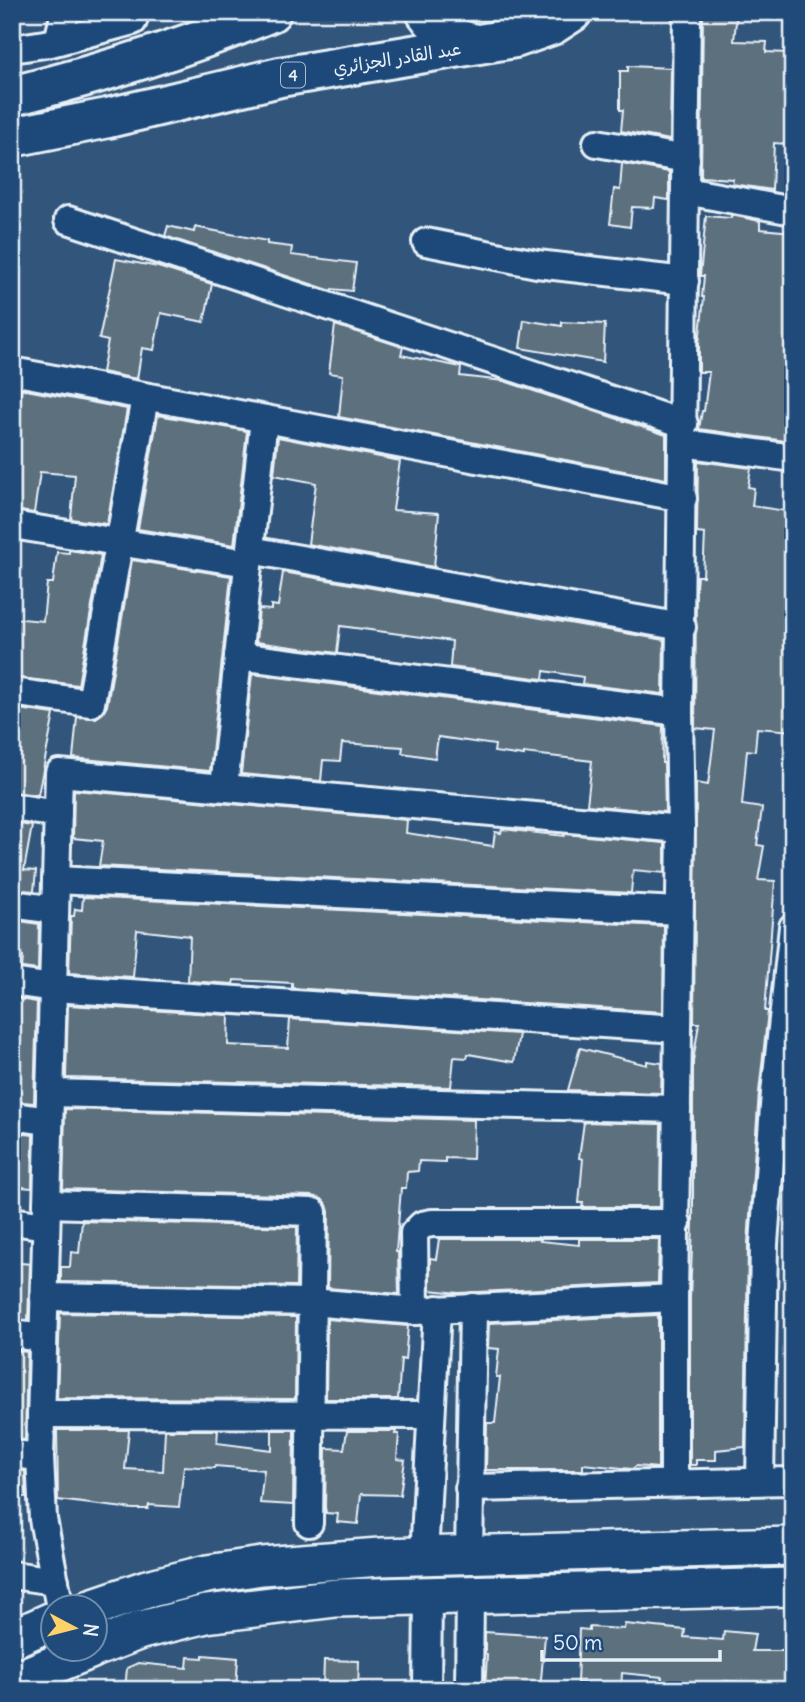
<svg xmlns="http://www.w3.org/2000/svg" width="805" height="1702" font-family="Delius,'Playpen Sans Arabic',sans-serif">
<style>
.building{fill:#5d6f7e;stroke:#e8f1f8;stroke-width:2}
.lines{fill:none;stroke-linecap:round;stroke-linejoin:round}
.street-casing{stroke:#e8f1f8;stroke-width:32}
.secondary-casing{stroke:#e8f1f8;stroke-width:42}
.highway-casing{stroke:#e8f1f8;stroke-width:44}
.street{stroke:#1f4a7a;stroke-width:26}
.secondary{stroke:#1f4a7a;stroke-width:37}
.highway{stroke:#1f4a7a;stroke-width:38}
.labels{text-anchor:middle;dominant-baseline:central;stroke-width:5;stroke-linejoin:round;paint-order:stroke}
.shield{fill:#1f4a7a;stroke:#acbfd2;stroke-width:2}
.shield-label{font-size:16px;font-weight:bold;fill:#e8f1f8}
.street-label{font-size:18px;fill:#e8f1f8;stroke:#1f4a7a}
</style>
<rect width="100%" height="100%" fill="#32557b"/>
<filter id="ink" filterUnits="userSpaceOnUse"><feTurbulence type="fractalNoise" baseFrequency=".0143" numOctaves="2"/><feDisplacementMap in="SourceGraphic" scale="14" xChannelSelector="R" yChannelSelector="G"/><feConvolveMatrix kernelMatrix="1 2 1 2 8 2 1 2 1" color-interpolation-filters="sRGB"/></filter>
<g filter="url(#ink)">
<g class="building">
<path d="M703,12H737L734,41L767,42L766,52L787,53L786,77H791L786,144L774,143L772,190L732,184L733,179L701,177Z"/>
<path d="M628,66L671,68L670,140L621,131L623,110H620V71H628Z"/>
<path d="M622,163L669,172V200L655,198L654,208L632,207L630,227L610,224L614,189L620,190Z"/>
<path d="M731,215L760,221V229L793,232V442L699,429L702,411H704L709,372H699V344L704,297H702L704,276H700L706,216L731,218Z"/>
<path d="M168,226L194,232L195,227L267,241V244L292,247L291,255L356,263L352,291L332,289V291L165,236Z"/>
<path d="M116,259L158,267L212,284L204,322L161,313L154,350L142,348L137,379L102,372L108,341L99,339Z"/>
<path d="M524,320L562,326V322L605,324L603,362L520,348Z"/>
<path d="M335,325L403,347L401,355L461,367L460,376L504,381L666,435V479L339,417L343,375L329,373Z"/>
<path d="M21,389L127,409L107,524L71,519L75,475L40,472L34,513L12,510V441H14Z"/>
<path d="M158,415L247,431L234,545L138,529Z"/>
<path d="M278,437L400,461L393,510L439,513L434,567L308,544L316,483L274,475Z"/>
<path d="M698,461L751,468L748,487L754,488L752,506L793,512V731L757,728L755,751L747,750L742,805L762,808L757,845L764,846L758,880L775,881L765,1011H768L759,1092L748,1243L745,1447L716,1450V1460H696V1465H690V1298L693,1224V1062L699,1023H694L696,783L708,785L715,730L695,728L696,588L697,576H703L705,534L697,533Z"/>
<path d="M69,550L101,555L78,685L12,677V618L43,621L47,583H53L57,552L69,553Z"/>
<path d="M132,560L231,576L210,771L73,758L77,717L96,718L103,713L107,706Z"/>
<path d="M283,572L664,640L663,694L582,684L583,677L544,671L543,679L450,667L452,641L340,626L337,653L256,642L259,609L271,610V605L278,606Z"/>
<path d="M252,674L663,726L662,763H664L665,812L587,805L592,761L524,753V756L494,752L495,745L438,737L435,758L402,753L403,747L342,743L340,761L323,760L321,781L241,774Z"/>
<path d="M12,708L54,714L38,795L12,792Z"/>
<path d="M74,790L407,820L406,833L493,846L495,832L501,833L502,829L564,836V834L665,843V873L633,870L631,893L99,866L103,841L73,838Z"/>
<path d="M12,823L32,826L24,870L36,871L34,891L12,889Z"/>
<path d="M83,897L664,926L663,1012L292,988V983L234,980L233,984L188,981L190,936L137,930L133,977L69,973L71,916H74L75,909L82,910Z"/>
<path d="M20,921L39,924L38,970L22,968L23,957L17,956Z"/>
<path d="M12,998L37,1002L34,1103L12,1101Z"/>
<path d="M68,1005L229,1015L228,1045L288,1048L290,1019L519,1034L514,1062L468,1054L467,1058L454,1057L451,1087L66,1078Z"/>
<path d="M580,1048L647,1065V1061L662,1063L661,1093L568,1090Z"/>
<path d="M65,1109L474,1120L473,1159L445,1158V1162L419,1161L418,1171L407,1172L406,1188H401L396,1252H398L399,1294L328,1288L329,1212L327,1205L322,1199L313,1196L63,1189Z"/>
<path d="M584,1122L661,1124L660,1207H582L583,1203H579L583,1159L579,1158Z"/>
<path d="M12,1132L33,1135L32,1188L20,1187L21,1169L12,1168Z"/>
<path d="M82,1221L297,1227L296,1286L61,1282V1267H70L71,1252L79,1253Z"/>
<path d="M439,1239H541L540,1241L579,1245V1239H659L658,1283L459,1293L430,1290V1258L436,1259Z"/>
<path d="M12,1262L30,1264L28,1320L12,1319Z"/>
<path d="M60,1313L296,1317L295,1399L57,1398Z"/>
<path d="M658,1315V1468L636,1466L632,1469L583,1464V1470H486L487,1423H495L500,1377H496L499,1349L488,1348L489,1323Z"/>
<path d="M327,1319L408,1326L405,1360L401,1359L398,1399H326Z"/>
<path d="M12,1350L27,1352L25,1440L12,1438Z"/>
<path d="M57,1430H129L125,1469L163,1471L165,1430H218L217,1443L272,1450V1430H294L293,1505L260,1503L264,1470L215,1466L214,1468L184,1466L179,1507L149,1505L148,1509H133L58,1500Z"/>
<path d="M347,1431H396L395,1434H399L397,1459L405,1460L400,1495L361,1494L358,1524L337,1522L338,1514L326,1513L325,1507L326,1448L344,1449Z"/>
<path d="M12,1470L25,1471L26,1497L12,1496Z"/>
<path d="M625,1624L685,1630L684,1637L723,1640L724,1631L755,1634L752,1651H793V1690H769V1684L725,1681L724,1687L687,1683V1687L661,1685L662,1677L622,1673L621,1690H588V1683H577L579,1629L589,1630V1627L624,1629Z"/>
<path d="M485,1632L545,1636L540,1690H485L487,1655L485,1654Z"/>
<path d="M203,1655L238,1658L236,1690H125L127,1668L138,1663L187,1668L188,1657L203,1658Z"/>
<path d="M324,1660L359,1661L358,1690H323Z"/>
</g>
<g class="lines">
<g class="street-casing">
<g id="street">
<path d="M58,41L65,12"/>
<path d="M12,49L51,43L133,21L135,12"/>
<path d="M597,143L686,159"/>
<path d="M686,191L793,211"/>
<path d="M68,220L684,424"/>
<path d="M426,242L537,264L685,281"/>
<path d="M12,371L683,498"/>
<path d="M683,443L793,458"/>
<path d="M12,525L248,563"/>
<path d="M250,550L682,627"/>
<path d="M238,656L679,712"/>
<path d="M12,692L91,703L145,397"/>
<path d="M224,787L264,419"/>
<path d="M12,807L58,814"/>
<path d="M56,880L679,911"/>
<path d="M12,904L55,910"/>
<path d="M12,982L53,988L678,1029"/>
<path d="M50,1093L677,1109"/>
<path d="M12,1116L49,1121"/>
<path d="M47,1204L313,1212L309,1523"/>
<path d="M12,1221L46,1226"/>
<path d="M44,1297L311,1302L415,1311L674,1298"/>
<path d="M415,1311L414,1233L422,1225L432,1223H677"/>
<path d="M12,1334L43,1338"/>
<path d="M41,1414L431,1415"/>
<path d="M12,1454L40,1457"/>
<path d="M760,1481L764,1244L775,1093L793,927"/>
<path d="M674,1483V1298L681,829L679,712L687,12"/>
<path d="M469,1488L793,1481"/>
<path d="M469,1556L473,1307"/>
<path d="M424,1557L437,1309"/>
<path d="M12,1575L55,1581"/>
<path d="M60,1608L43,1519L40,1457L59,773L681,829"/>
<path d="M427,1690L428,1596"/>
<path d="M469,1690L470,1594"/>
</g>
</g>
<g class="secondary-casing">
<g id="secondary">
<path d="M91,1608L147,1589L207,1574L262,1566L380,1557L793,1546"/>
<path d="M12,1639L52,1621"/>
<path d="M94,1648L141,1630L206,1614L336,1598L793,1587"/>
<path d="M12,1682L90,1650"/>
</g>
</g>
<g class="highway-casing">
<g id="highway">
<path d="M426,12C440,32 453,39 476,44"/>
<path d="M12,96C100,74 188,47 271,12"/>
<path d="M12,137L108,118L280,77L515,38L552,25L572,12"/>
</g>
</g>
<use href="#street" class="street"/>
<use href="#secondary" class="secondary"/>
<use href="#highway" class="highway"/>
</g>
</g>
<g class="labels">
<rect class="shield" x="281" y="62.5" width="24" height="25" rx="5"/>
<g class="shield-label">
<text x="293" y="75">4</text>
</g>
<g class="street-label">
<text transform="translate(397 58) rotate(-9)">عبد القادر الجزائري</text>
</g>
</g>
<rect width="805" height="1702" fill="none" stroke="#1f4a7a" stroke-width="42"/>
<rect x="21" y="21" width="763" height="1660" fill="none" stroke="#e8f1f8" stroke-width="2.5" filter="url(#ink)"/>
<g transform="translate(74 1628) rotate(97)"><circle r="33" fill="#1f4a7a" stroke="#6f8dac" stroke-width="2"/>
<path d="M0-5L12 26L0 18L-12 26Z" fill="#ffd166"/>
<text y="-10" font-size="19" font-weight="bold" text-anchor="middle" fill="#e8f1f8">N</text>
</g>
<path d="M542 1650v10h178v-10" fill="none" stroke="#e8f1f8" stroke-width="3.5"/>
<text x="553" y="1650" font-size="21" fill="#e8f1f8" stroke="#1f4a7a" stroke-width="5" paint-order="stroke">50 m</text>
</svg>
